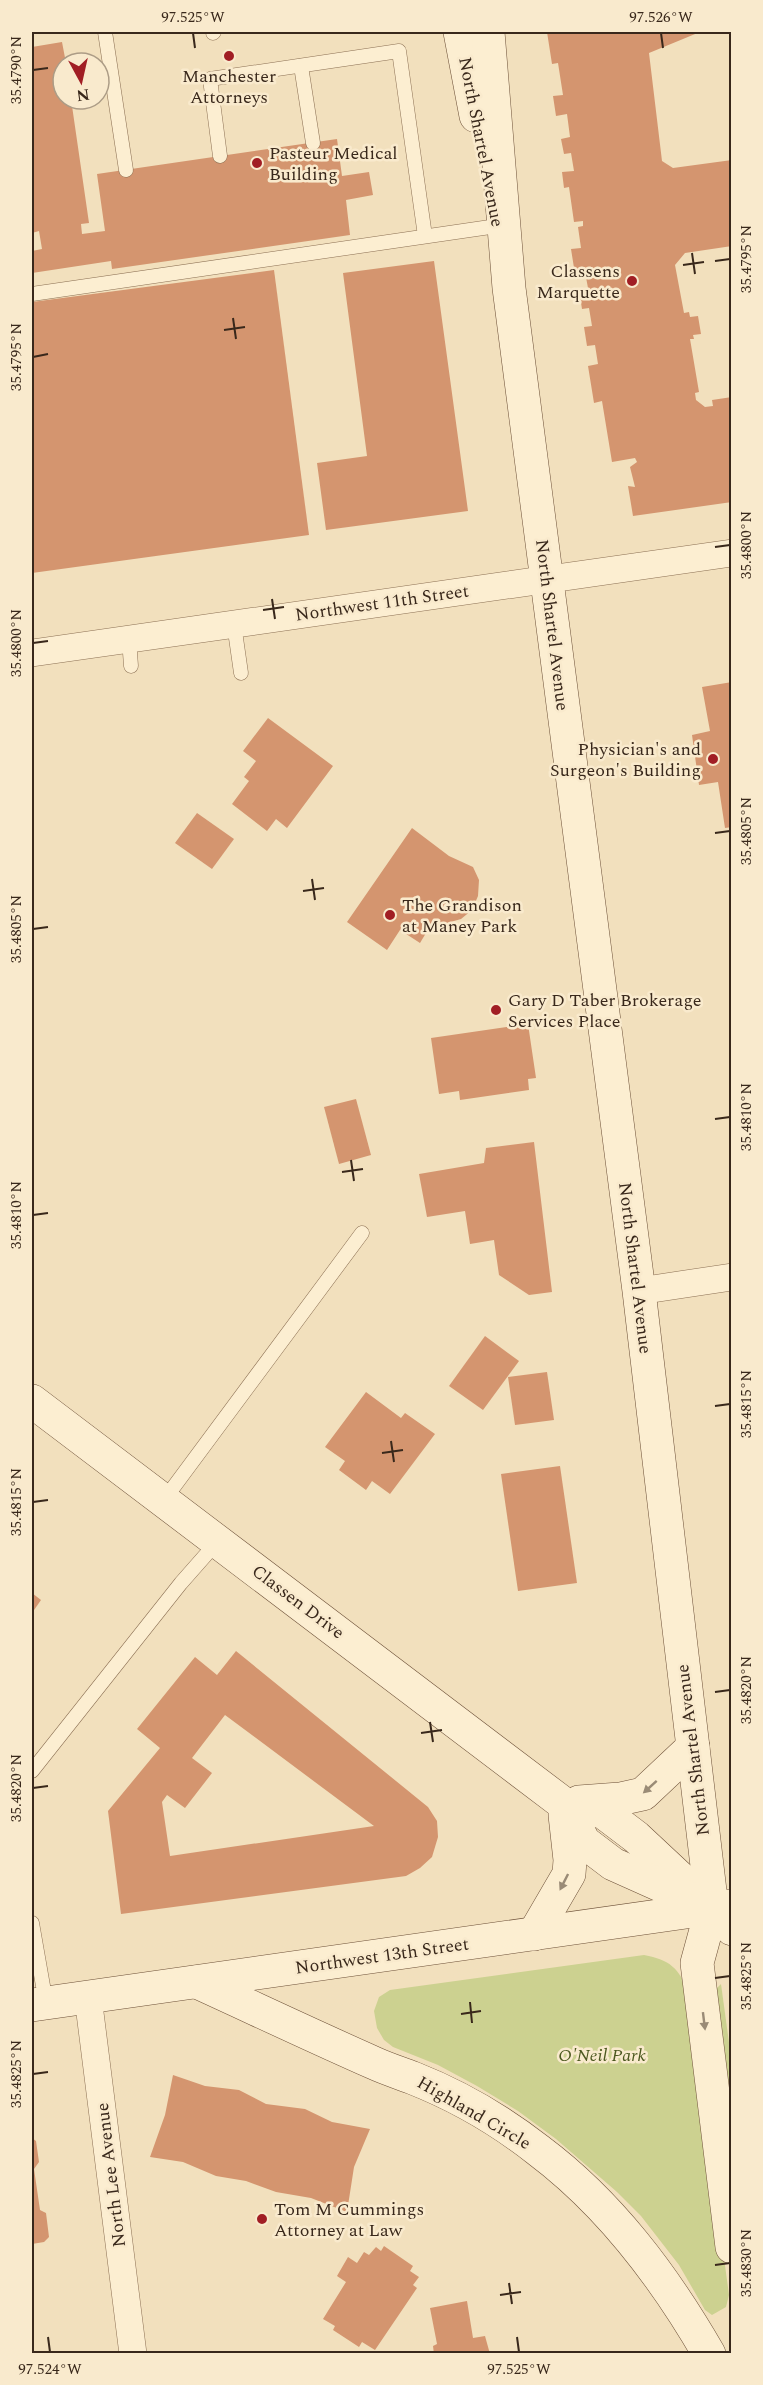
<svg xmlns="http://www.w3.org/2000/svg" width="763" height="2385" font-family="Spectral,serif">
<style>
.green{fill:#ccd190}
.building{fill:#d4956f;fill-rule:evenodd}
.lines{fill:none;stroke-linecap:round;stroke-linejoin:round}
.lane-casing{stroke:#8c7054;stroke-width:15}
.street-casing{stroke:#8c7054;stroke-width:28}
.secondary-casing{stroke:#6d5038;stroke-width:34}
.lane{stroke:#fceed1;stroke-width:14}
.street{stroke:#fceed1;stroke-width:27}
.secondary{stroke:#fceed1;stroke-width:33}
.oneway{fill:#9a8b76}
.ticks{fill:none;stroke:#39281b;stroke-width:2}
.poi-dot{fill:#a11e24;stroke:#f9eacd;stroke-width:2}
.labels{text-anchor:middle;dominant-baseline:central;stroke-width:5;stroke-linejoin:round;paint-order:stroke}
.poi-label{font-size:18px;fill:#39281b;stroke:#f9eacd;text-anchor:start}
.street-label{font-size:18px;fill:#39281b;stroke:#f9eacd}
.park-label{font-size:18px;font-style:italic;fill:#4c581f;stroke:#f9eacd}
.neatline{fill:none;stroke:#39281b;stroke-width:2}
.ticks-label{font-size:15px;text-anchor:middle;fill:#39281b}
</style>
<rect width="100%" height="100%" fill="#f2e0bd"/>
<g class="green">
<path d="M644,1955C670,1960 679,1968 688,1992L729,2295L726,2307L712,2315L705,2310L679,2265L641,2216L617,2192L556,2139L518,2111L477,2086L438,2065L393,2047L384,2040L377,2028L374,2011L379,1997L390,1990Z"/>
<path d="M721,1984L731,2057V2120L715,1990Z"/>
</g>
<g class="building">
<path d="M547,32H700L649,53L662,161L673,168L732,160V246L685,253L675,265L684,313L689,312L690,317L698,316L701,334L693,335L694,339H690L699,392L695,393L696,400L705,407L713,406L712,400L732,397V502L633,516L628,486L635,487L630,467L637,462L635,458L612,462L602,401L594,403L588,366L598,364L595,345L587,346L584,327L592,326L589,308L582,309L579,290L588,288L585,272L575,274L571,249L581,248L578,227L583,226V221L574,222L569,187L564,188L562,172L574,171L571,153L564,154L561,139L570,137L567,114L556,116L553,96L563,95L558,63L552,64Z"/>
<path d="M62,42L66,63H63V99H71L89,223L81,224L82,234L105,231L97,174L337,139L342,176L369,172L373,195L346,200L350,235L112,269L111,261L32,273V251L42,249L39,231L32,233V47Z"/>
<path d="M434,261L468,511L326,530L317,463L367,456L343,273Z"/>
<path d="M274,270L309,535L32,573V302Z"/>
<path d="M732,682V827L725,828L718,782L699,785L692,735L710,731L702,687Z"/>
<path d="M268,718L333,766L287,828L276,819L267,831L232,804L249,781L244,777L256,761L243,751Z"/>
<path d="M197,813L234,839L212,869L175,843Z"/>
<path d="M412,828L449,856L473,867L479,880L478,896L472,910L461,919L447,923H432L420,943L400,930L387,950L347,922Z"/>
<path d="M528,1024L536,1078L528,1079L529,1090L460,1100L459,1091L439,1094L431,1038Z"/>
<path d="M356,1099L371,1155L339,1164L324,1107Z"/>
<path d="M534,1142L552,1292L529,1295L499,1275L494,1240L470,1244L465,1211L427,1217L419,1174L484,1163L486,1148Z"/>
<path d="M485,1336L519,1361L483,1410L449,1386Z"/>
<path d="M547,1372L554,1420L515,1425L508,1377Z"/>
<path d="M366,1392L401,1418L405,1413L435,1434L390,1494L372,1481L366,1490L339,1470L345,1461L325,1447Z"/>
<path d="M560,1466L577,1583L518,1591L501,1474Z"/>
<path d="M32,1593L41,1600L32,1613Z"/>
<path d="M236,1651L428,1807L437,1821L438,1837L432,1857L420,1868L406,1876L121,1914L108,1811L160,1748L137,1729L195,1657L217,1675ZM225,1715L374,1826L170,1856L162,1802L167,1795L185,1808L212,1773L192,1758Z"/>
<path d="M173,2075L205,2086L239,2090L266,2104L305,2109L332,2122L370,2129L354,2167L347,2212L311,2198L276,2192L246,2181L216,2176L183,2162L150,2157L165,2115Z"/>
<path d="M32,2138L36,2141L39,2162L34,2169L40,2210L46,2213L49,2237L44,2242L32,2244Z"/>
<path d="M384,2246L413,2266L410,2271L419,2277L413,2285L417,2288L375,2350L362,2342L359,2347L333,2330L335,2326L323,2319L346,2282L337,2276L348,2257L357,2263L364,2252L369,2255L376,2247L381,2251Z"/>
<path d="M467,2301L473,2338L485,2336L490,2354H434L433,2346L437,2344L430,2308Z"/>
</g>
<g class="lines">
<g class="lane-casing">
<g id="lane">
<path d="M105,32L126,170"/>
<path d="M213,33L214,32"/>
<path d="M301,66L313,143"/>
<path d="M220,156L210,79L399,51L425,236"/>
<path d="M32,294L497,226"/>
<path d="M234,624L241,673"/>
<path d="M129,639L131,666"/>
<path d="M164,1500L362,1233"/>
<path d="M32,1771L181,1583L218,1541"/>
<path d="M32,1923L46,2003"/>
</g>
</g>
<g class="street-casing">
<g id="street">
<path d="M32,653L732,553"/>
<path d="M639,1291L732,1277"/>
<path d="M88,1997L133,2354"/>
</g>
</g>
<g class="secondary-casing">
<g id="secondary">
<path d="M460,32L476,116"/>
<path d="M488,32L509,288L639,1291L712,1908L697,1963L732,2247"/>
<path d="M32,1401L564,1804L603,1812L636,1837L712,1908L732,1929"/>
<path d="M579,1802L620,1799L643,1794L693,1747"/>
<path d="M564,1804L584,1842L613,1864L689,1898"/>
<path d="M534,1934L569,1874L570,1860L565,1815"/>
<path d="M197,1982C256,2009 315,2037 374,2063C387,2069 400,2073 413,2078C456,2095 501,2121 538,2150C610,2204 664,2276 709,2354"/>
<path d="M32,2005L728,1906"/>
</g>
</g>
<use href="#lane" class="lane"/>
<use href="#street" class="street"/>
<use href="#secondary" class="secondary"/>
</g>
<defs><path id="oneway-solid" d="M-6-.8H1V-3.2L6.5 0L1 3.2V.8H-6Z" transform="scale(1.5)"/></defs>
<g class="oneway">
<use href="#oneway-solid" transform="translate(650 1787) rotate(138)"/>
<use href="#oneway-solid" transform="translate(564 1882) rotate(117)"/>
<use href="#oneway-solid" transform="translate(704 2021) rotate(83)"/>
</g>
<path class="ticks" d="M193,33L195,48M661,33L663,48M33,70L48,68M692,253L695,274M715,261L730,259M683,265L704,262M233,318L236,339M224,330L245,327M33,357L48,354M715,547L730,545M272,599L275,619M263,610L284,607M33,643L48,641M715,833L730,831M312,879L315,900M303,891L324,888M33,929L48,927M715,1119L730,1117M351,1160L354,1181M342,1172L363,1169M33,1215L48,1213M715,1406L730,1404M391,1441L394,1462M382,1453L403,1450M33,1502L48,1500M715,1692L730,1690M430,1722L433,1742M421,1733L442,1730M33,1788L48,1786M715,1978L730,1976M470,2002L472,2023M461,2014L481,2011M33,2074L48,2072M715,2265L730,2263M509,2283L512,2304M500,2295L521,2292M48,2337L50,2352M517,2337L519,2352"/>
<g class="poi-dot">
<circle cx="229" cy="56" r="6"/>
<circle cx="257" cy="163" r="6"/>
<circle cx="632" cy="281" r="6"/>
<circle cx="713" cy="759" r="6"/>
<circle cx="390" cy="915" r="6"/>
<circle cx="496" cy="1010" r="6"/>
<circle cx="262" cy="2219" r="6"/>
</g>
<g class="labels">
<g class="poi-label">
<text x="229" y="76" text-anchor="middle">Manchester<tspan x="229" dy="21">Attorneys</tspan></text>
<text x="269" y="153">Pasteur Medical<tspan x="269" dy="21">Building</tspan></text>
<text x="620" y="271" text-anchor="end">Classens<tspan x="620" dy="21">Marquette</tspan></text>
<text x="701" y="749" text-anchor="end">Physician's and<tspan x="701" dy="21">Surgeon's Building</tspan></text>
<text x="402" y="905">The Grandison<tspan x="402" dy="21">at Maney Park</tspan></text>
<text x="508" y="1000">Gary D Taber Brokerage<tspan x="508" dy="21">Services Place</tspan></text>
<text x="274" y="2209">Tom M Cummings<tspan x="274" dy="21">Attorney at Law</tspan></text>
</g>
<g class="street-label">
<text transform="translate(481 142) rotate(79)">North Shartel Avenue</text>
<text transform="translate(382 603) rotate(-8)">Northwest 11th Street</text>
<text transform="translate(552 625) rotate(83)">North Shartel Avenue</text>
<text transform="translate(635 1268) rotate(83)">North Shartel Avenue</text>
<text transform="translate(298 1602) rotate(37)">Classen Drive</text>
<text transform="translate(693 1750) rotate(-97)">North Shartel Avenue</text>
<text transform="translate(382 1956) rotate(-8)">Northwest 13th Street</text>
<text transform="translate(474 2113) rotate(30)">Highland Circle</text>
<text transform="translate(111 2175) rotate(-97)">North Lee Avenue</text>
</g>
<g class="park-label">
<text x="602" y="2055">O'Neil Park</text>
</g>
</g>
<rect width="763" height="2385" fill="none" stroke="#f9eacd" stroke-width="66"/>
<g transform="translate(81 81) rotate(172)"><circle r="28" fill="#f9eacd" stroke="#ac9c86" stroke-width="1.5"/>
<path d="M0-4.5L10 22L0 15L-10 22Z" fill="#a11e24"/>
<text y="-9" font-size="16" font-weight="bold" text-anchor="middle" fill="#39281b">N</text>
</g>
<rect x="33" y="33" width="697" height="2319" class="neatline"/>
<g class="ticks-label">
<text x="193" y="22">97.525°W</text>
<text x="661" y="22">97.526°W</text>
<text transform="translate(16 70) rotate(-90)" y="5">35.4790°N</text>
<text transform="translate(746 259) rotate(-90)" y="5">35.4795°N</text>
<text transform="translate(16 357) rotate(-90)" y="5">35.4795°N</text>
<text transform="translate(746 545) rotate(-90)" y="5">35.4800°N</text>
<text transform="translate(16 643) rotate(-90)" y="5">35.4800°N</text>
<text transform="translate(746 831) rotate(-90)" y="5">35.4805°N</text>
<text transform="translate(16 929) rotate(-90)" y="5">35.4805°N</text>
<text transform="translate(746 1117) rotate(-90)" y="5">35.4810°N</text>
<text transform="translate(16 1215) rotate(-90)" y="5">35.4810°N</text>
<text transform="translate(746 1404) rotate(-90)" y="5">35.4815°N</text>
<text transform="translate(16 1502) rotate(-90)" y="5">35.4815°N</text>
<text transform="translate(746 1690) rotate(-90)" y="5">35.4820°N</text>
<text transform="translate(16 1788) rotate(-90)" y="5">35.4820°N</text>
<text transform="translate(746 1976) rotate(-90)" y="5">35.4825°N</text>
<text transform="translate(16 2074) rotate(-90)" y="5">35.4825°N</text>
<text transform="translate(746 2263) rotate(-90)" y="5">35.4830°N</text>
<text x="50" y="2374">97.524°W</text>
<text x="519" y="2374">97.525°W</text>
</g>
</svg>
